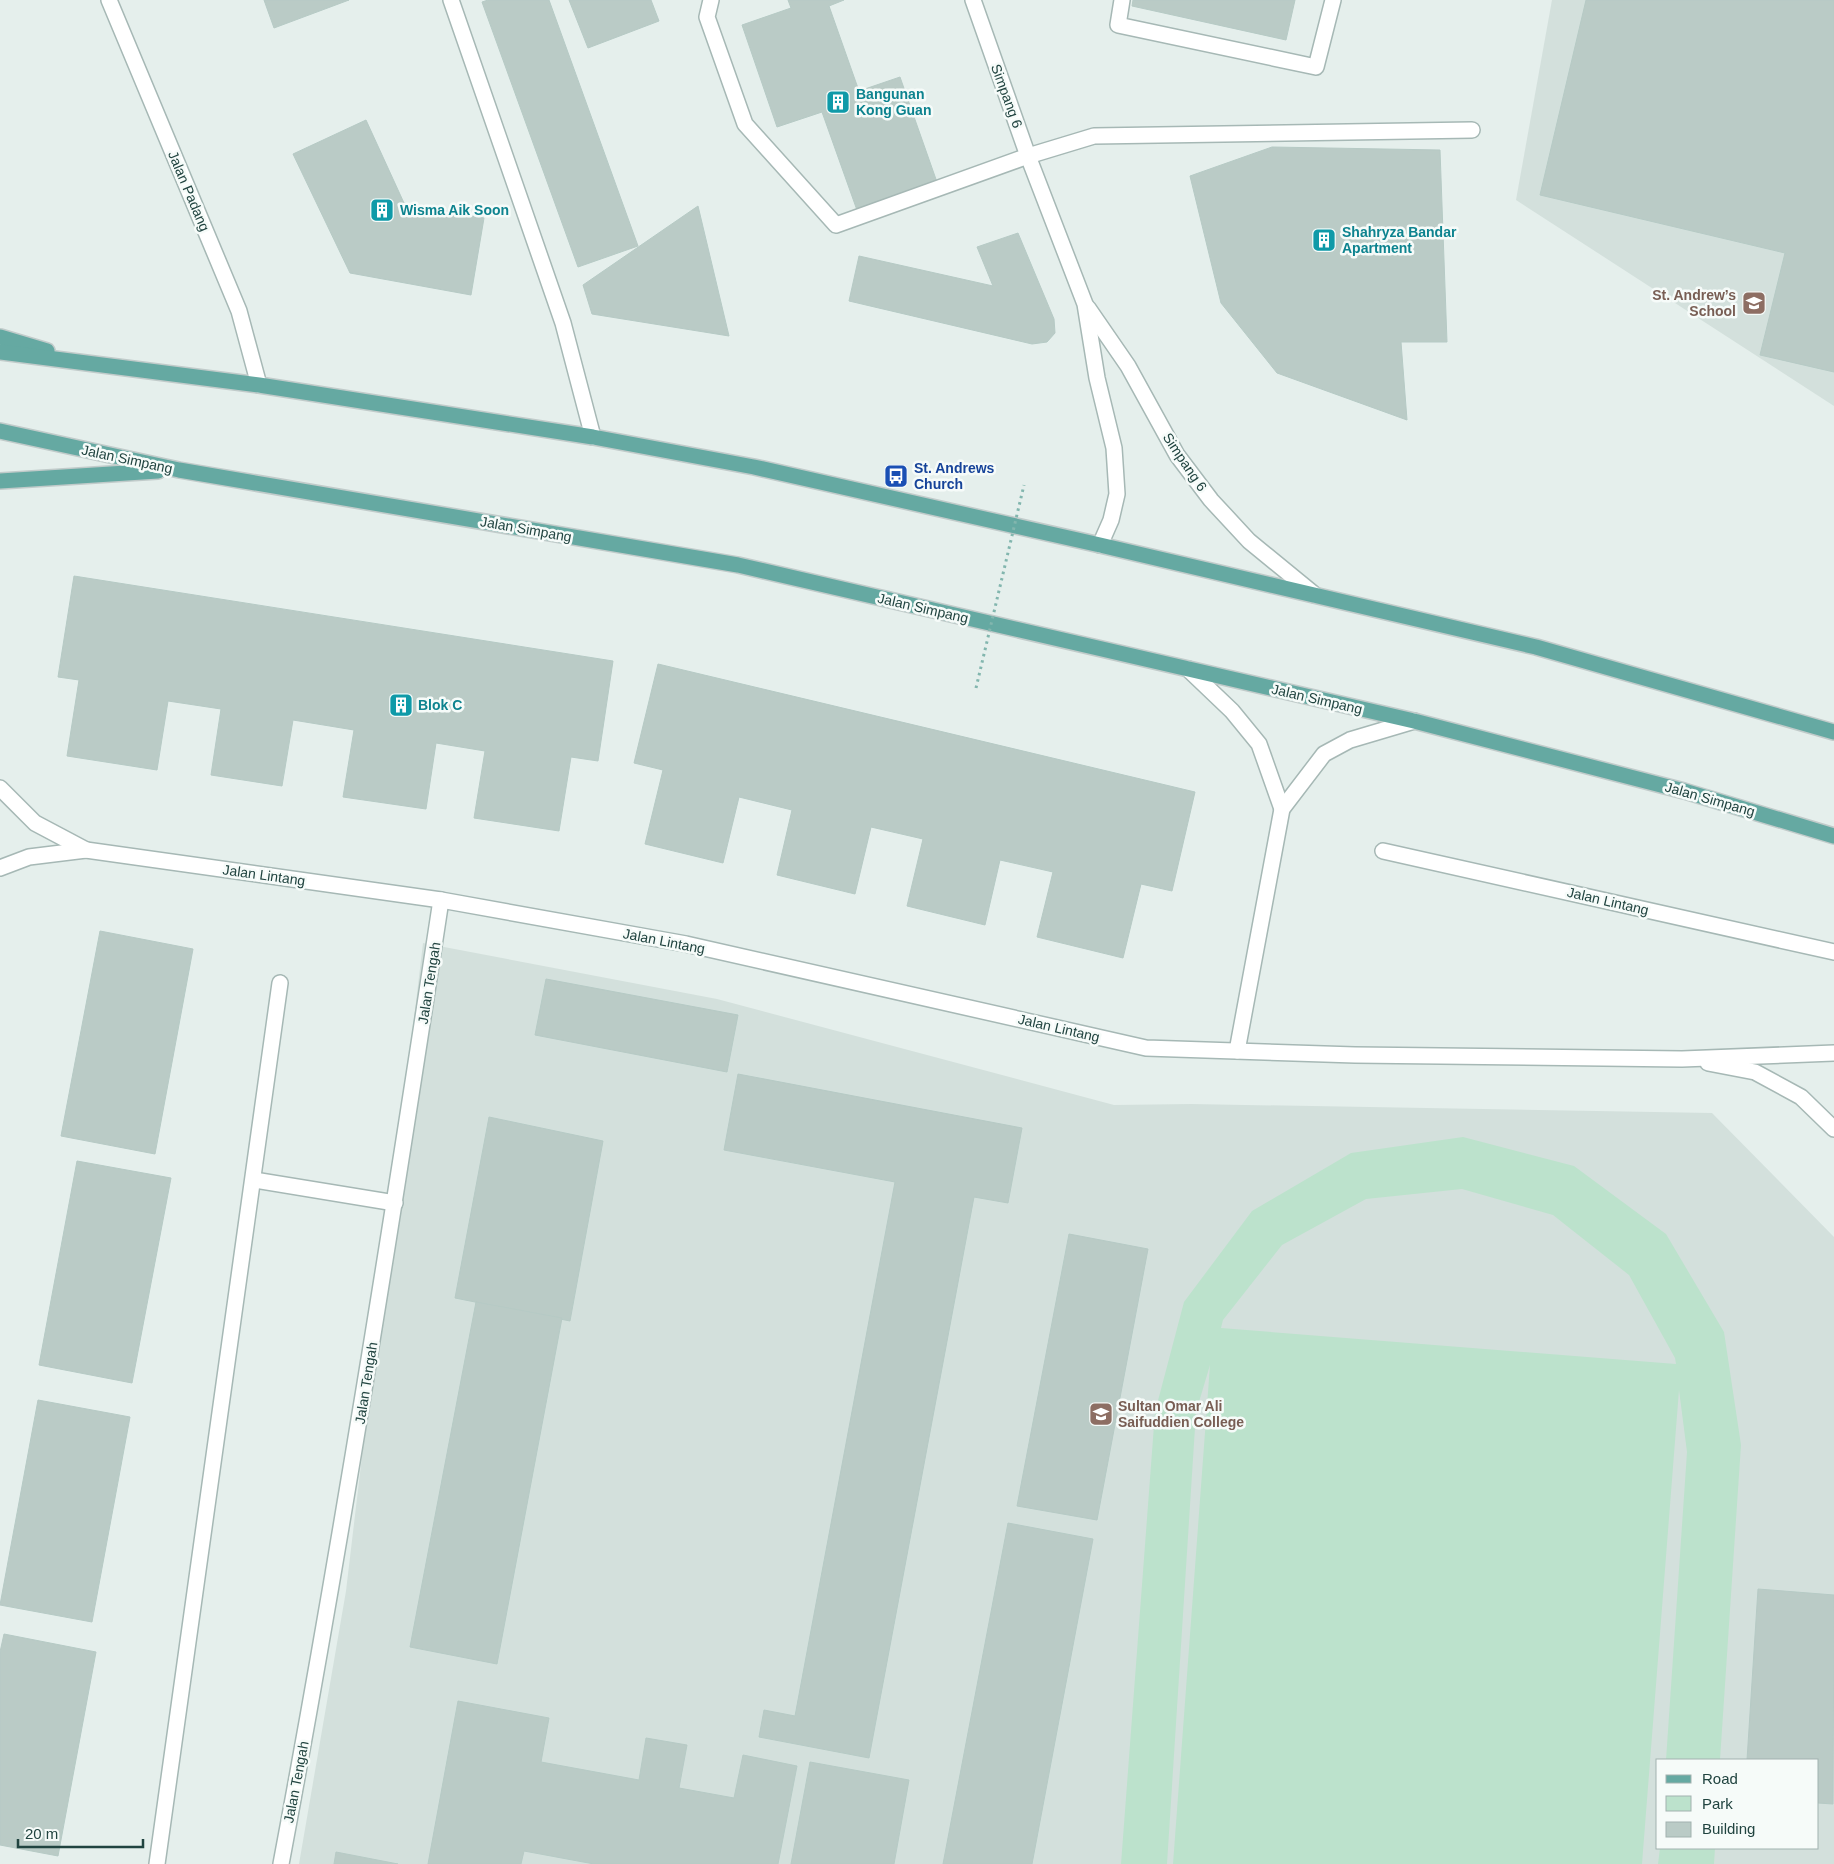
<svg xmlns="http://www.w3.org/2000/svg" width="1834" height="1864" font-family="Arial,sans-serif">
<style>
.built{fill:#d3e0dc;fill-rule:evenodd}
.green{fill:#bce2cc;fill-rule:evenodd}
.building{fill:#bacbc6;stroke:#b6cac5}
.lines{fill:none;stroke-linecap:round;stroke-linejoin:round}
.minor-casing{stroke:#a6b8b5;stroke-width:18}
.major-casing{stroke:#c1cbca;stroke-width:18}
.minor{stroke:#fff;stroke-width:15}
.major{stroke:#65a9a2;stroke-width:15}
.path-bridge{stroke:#82b6ae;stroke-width:3;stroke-dasharray:2.5 4;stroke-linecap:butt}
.labels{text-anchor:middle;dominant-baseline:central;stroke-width:5;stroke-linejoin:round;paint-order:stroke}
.culture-label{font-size:14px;font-weight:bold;fill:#0d838f;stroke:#f6fbf9;text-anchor:start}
.street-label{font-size:14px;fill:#214440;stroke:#f6fbf9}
.education-label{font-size:14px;font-weight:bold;fill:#785e54;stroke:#f6fbf9;text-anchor:end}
.transit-label{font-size:14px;font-weight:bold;fill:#164399;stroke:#f6fbf9;text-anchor:start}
</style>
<rect width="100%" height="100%" fill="#e5efec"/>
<g class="built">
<path d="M1552,0H1834V406L1516,200Z"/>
<path d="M423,943L717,999L1114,1105L1191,1104L1712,1113L1834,1237V1864H299L346,1591ZM1658,1760H1818V1848H1658Z"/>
</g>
<g class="green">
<path d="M1463,1137L1574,1166L1666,1234L1724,1332L1741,1445L1720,1760H1666L1687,1452L1679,1390L1642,1864H1173L1210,1365L1196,1412L1167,1864H1121L1155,1412L1184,1302L1252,1211L1351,1153ZM1462,1189L1553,1215L1629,1275L1675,1358L1676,1364L1221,1328L1223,1320L1282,1245L1366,1199Z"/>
<path d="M1660,1848H1715L1714,1864H1658Z"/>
</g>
<g class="building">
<path d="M264,0H349L274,28Z"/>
<path d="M488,0H549L638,246L578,267L482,2Z"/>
<path d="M569,0H651L659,21L588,48Z"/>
<path d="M788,0H844L829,6L859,91L900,77L938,185L858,213L822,112L777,127L742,25L791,8Z"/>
<path d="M1133,0H1295L1286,40L1132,6Z"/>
<path d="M1586,0H1834V372L1760,355L1785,253L1540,195Z"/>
<path d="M366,120L404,203L484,218L471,295L350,273L293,154Z"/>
<path d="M1272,147L1440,150L1447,342H1401L1407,420L1277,373L1221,303L1190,176Z"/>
<path d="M698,206L729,336L592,314L583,285Z"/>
<path d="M1018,233L1054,319L1055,333L1047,342L1032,344L849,301L859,256L993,286L977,247Z"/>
<path d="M74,576L613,661L598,761L571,757L559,831L474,818L485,751L436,743L426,809L343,797L354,730L293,720L282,786L211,775L221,709L168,701L157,770L67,756L79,680L58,677Z"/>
<path d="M658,664L1195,792L1172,891L1141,884L1123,958L1037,937L1053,872L1000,860L985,925L907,906L923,839L871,827L855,894L777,875L792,810L739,797L723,863L645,844L663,770L634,763Z"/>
<path d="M100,931L193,949L155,1154L61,1136Z"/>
<path d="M546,979L738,1015L727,1072L535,1035Z"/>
<path d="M738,1074L1022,1128L1008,1203L974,1197L869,1758L759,1737L764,1710L795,1716L895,1182L724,1150Z"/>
<path d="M489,1117L603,1141L570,1321L455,1298Z"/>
<path d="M77,1161L171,1178L132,1383L39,1365Z"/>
<path d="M1069,1234L1148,1249L1097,1520L1017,1506Z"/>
<path d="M476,1302L562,1318L497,1664L410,1647Z"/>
<path d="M38,1400L130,1417L92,1622L0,1605Z"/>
<path d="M1008,1523L1093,1539L1032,1864H943Z"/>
<path d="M1758,1589L1834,1595L1833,1804L1818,1803V1760H1747Z"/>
<path d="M4,1634L96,1652L58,1856L0,1845V1652Z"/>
<path d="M458,1701L549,1718L541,1762L639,1780L646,1738L687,1745L679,1788L734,1798L743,1755L797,1766L778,1864H594L524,1851L521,1864H428Z"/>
<path d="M810,1762L909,1780L894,1864H791Z"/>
<path d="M336,1852L398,1864H334Z"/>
</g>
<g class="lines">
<g class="minor-casing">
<g id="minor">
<path d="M109,0L239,311L259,385"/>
<path d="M451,0L563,323L593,437"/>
<path d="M711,0L707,17L745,124L836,225L1028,156L1094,136L1472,130"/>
<path d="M973,0L1028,156L1085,304L1097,378L1114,448L1117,494L1111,520L1100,545"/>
<path d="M1122,0L1118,25L1316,67L1333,0"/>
<path d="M1088,308L1128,366L1177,455L1211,500L1249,541L1315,595"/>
<path d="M1188,669L1232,711L1259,744L1282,809"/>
<path d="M0,788L35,823L86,850"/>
<path d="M1383,851L1834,952"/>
<path d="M0,868L29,857L86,850L441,900L686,944L1146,1048L1355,1055L1682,1059L1834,1053"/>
<path d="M1237,1051L1282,809L1324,754L1350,740L1414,721"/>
<path d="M1708,1063L1755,1072L1801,1097L1834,1129"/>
<path d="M254,1180L395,1203"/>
<path d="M157,1864L280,983"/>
<path d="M281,1864C341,1544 392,1222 441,900"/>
</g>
</g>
<g class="major-casing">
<g id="major">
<path d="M0,337L47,351"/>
<path d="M0,352L259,385L593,437L754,467L1100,545L1536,647L1834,732"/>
<path d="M0,431L179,470L738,565L1414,721L1684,791L1834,836"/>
<path d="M0,481L158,471"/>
</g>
</g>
<use href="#minor" class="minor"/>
<use href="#major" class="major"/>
<path class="path-bridge" d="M976,688L1024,485"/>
</g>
<defs>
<g id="building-square" transform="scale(1.25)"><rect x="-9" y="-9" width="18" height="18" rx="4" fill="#0f9aa8" stroke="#f6fbf9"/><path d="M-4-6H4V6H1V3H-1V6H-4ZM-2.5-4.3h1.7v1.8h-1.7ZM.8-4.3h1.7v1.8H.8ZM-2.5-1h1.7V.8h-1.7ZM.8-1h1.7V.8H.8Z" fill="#fff"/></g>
<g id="school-square" transform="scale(1.25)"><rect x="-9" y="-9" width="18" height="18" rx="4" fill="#8d6e63" stroke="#f6fbf9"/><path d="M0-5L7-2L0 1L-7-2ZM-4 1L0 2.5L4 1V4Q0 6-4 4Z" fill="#fff"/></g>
<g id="bus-square" transform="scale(1.25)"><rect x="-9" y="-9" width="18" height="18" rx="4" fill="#1a4fb4" stroke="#f6fbf9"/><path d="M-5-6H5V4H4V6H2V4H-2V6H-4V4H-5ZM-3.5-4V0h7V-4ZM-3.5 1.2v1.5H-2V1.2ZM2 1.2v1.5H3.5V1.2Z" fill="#fff"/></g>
</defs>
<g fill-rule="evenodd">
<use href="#building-square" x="838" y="102"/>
<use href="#building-square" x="382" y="210"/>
<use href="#building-square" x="1324" y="240"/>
<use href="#school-square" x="1754" y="303"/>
<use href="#bus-square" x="896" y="476"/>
<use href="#building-square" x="401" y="705"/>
<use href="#school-square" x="1101" y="1414"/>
</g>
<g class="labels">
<g class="culture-label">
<text x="856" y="94">Bangunan<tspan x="856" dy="16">Kong Guan</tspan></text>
<text x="400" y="210">Wisma Aik Soon</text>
<text x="1342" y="232">Shahryza Bandar<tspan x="1342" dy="16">Apartment</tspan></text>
<text x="418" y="705">Blok C</text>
</g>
<g class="street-label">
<text transform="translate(1007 96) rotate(70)">Simpang 6</text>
<text transform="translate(189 191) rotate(67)">Jalan Padang</text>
<text transform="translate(127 459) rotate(12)">Jalan Simpang</text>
<text transform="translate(1185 462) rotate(56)">Simpang 6</text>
<text transform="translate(526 529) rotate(10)">Jalan Simpang</text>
<text transform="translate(923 608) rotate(13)">Jalan Simpang</text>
<text transform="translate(1317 699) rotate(13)">Jalan Simpang</text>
<text transform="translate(1710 799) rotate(16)">Jalan Simpang</text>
<text transform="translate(264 875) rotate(8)">Jalan Lintang</text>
<text transform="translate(1608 901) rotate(13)">Jalan Lintang</text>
<text transform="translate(664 941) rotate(11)">Jalan Lintang</text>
<text transform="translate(429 983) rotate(-81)">Jalan Tengah</text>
<text transform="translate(1059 1028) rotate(13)">Jalan Lintang</text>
<text transform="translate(366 1383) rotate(-81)">Jalan Tengah</text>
<text transform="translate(296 1782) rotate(-79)">Jalan Tengah</text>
</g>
<g class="education-label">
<text x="1736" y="295">St. Andrew’s<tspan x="1736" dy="16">School</tspan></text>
<text x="1118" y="1406" text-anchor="start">Sultan Omar Ali<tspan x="1118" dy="16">Saifuddien College</tspan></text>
</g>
<g class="transit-label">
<text x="914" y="468">St. Andrews<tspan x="914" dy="16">Church</tspan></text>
</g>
</g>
<rect x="1656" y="1759" width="162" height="90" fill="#f6fbf9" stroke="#a1b2af"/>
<rect x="1666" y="1775" width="25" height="8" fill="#65a9a2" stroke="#a1b2af"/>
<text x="1702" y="1784" font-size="15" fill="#214440">Road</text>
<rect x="1666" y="1796" width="25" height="15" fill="#bce2cc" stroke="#a1b2af"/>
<text x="1702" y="1809" font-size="15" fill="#214440">Park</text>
<rect x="1666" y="1822" width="25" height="15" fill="#bacbc6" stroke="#a1b2af"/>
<text x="1702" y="1834" font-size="15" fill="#214440">Building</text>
<path d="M18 1839v8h125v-8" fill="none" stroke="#214440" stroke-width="2.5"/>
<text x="25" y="1839" font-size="15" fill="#214440" stroke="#f6fbf9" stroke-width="4" paint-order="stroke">20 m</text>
</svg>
